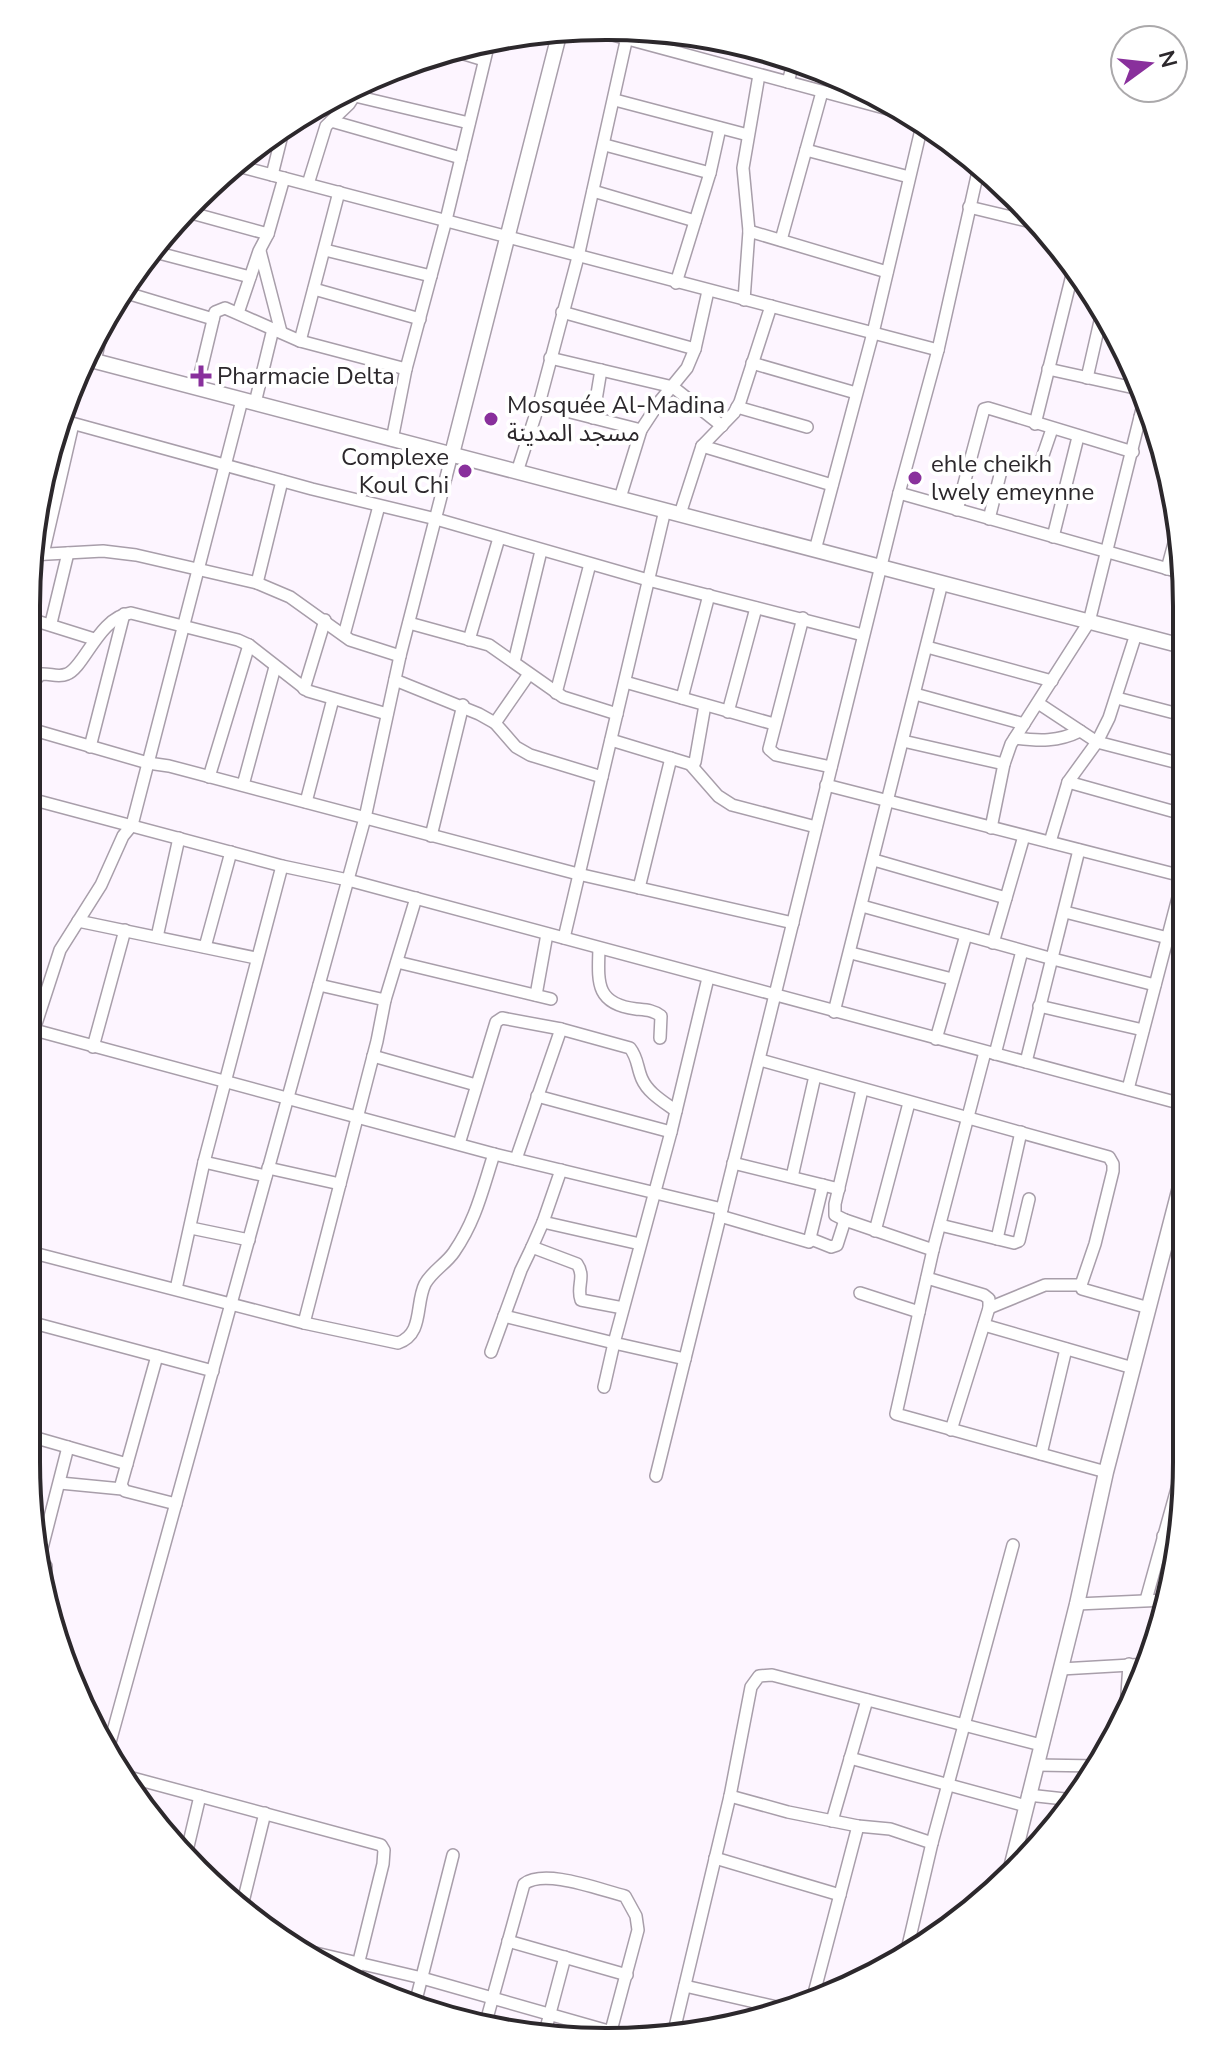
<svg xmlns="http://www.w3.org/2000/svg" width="1213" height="2068" font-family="'Nunito Sans','Noto Sans Arabic',sans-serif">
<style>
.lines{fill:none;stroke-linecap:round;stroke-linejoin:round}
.street-casing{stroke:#a89eaa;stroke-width:14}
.secondary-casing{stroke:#a89eaa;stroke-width:17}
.street{stroke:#fff;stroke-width:11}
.secondary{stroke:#fff;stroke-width:14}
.poi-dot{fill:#89309c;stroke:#fff;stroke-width:3}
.labels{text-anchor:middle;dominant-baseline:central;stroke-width:8;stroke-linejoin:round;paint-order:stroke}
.poi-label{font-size:24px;fill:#2c282c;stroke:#fff;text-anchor:start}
.rim{fill:none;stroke:#2c282c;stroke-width:4}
</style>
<rect width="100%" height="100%" fill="#fdf5ff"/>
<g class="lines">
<g class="street-casing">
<g id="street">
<path d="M587,28L914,116"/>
<path d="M451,50L484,60"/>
<path d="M788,82L794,60"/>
<path d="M355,96L469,123"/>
<path d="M615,100L748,135"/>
<path d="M331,121L461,158"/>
<path d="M605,145L710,173"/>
<path d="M806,150L909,177"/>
<path d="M234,165L938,350"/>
<path d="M272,175L285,123"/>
<path d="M308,184L326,126L349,104L364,81"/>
<path d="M593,191L695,221"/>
<path d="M969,207L1044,225"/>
<path d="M184,211L268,234"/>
<path d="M749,231L887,272"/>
<path d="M781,240L822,92"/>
<path d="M325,250L431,276"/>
<path d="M151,251L250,277"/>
<path d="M260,251L281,332"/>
<path d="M676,283L710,173L720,128"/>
<path d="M314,289L420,319"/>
<path d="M120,291L213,319"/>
<path d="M744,300L749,231L743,168L759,75"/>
<path d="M562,312L695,349"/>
<path d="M238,313L259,251L268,234L284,178"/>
<path d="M300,341L339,192"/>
<path d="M550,358L673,387L722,426"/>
<path d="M95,361L103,326"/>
<path d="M752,363L856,393"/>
<path d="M1048,369L1139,389"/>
<path d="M1087,378L1103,308"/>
<path d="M197,387L215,312L225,308L300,341L406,369"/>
<path d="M255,403L273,329"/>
<path d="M539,404L641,430"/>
<path d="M737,407L807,427"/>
<path d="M1140,417L1153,422"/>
<path d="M593,418L601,370"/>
<path d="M57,419L312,489L436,519L648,580L863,635"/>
<path d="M1035,424L1074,267"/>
<path d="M392,440L406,369L446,220L490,38"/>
<path d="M702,446L832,485"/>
<path d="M517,472L539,404L578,257L629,28"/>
<path d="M899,493L1186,574"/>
<path d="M620,498L641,430L660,401L687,368L695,349L708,291"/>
<path d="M957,510L984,409L988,408L1133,452"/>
<path d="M680,514L702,446L734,413L740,402L771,306"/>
<path d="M989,519L1001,471L1007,467H1039L1052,429"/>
<path d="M1053,537L1078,437"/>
<path d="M815,550L873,333L923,121"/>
<path d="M43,554L73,424"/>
<path d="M30,555L103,551L136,555L257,583L290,597L350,640L400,656"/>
<path d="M1167,569L1179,525"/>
<path d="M257,583L282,481"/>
<path d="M27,618L94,639"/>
<path d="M803,618L769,749L776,755L831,767"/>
<path d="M51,623L68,553"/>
<path d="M409,623L489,645L563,697L617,714"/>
<path d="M344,635L379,506"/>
<path d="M469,640L499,538"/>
<path d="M927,647L1052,681"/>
<path d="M514,662L541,551"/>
<path d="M395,680L479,714L495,723L516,747L530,755L602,777"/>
<path d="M625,682L774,724"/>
<path d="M304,689L325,620"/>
<path d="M556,693L590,564"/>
<path d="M915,694L1024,724"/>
<path d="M682,698L709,595"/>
<path d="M1117,698L1186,716"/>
<path d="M1038,703L1097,742L1186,765"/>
<path d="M27,708L35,680L41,674C50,673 58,678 67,674C84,668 99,617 131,613L238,640L249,645L308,691L387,714"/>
<path d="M728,712L756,608"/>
<path d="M495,723L529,674"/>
<path d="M27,728L148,763L169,766L578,874L793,923"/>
<path d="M1015,738C1039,741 1058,742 1080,731"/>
<path d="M611,740L690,764L695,762L705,705"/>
<path d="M903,741L1004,764"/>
<path d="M90,747L124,614"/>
<path d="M690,764L718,796L732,805L816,827"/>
<path d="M209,777L249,645"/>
<path d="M1068,782L1186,815"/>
<path d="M243,785L275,667"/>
<path d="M826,785L1186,877"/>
<path d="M27,798L282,866L348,880L1186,1105"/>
<path d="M306,802L333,699"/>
<path d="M991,828L1004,764L1011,744L1089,622L1144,401"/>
<path d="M431,836L463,705"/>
<path d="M1050,842L1068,782L1097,742L1109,718L1136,634"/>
<path d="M874,860L1006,898"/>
<path d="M639,888L671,758"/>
<path d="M862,906L1053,959L1155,985"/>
<path d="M1065,912L1168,938"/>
<path d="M78,921L256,958"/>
<path d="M157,937L179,838"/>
<path d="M564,938L665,510"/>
<path d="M993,943L1024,836"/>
<path d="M205,947L231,852"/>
<path d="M599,948C598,982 595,1004 636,1009C646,1010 653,1010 661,1016L660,1038"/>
<path d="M851,953L952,979"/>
<path d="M397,962L551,999"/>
<path d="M319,985L385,1000"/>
<path d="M536,995L547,934"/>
<path d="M1039,1006L1143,1030"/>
<path d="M834,1012L942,583"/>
<path d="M27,1028L494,1154L722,1209"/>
<path d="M34,1030L60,950L101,885L123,836L132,825L242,400"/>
<path d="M936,1039L966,935"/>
<path d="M93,1047L125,930"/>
<path d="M985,1052L933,1250L896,1414L1106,1472"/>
<path d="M995,1054L1022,951"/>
<path d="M373,1056L476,1085"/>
<path d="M760,1060L1109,1157L1113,1164V1171L1095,1244L1081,1285L1082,1289L1149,1308"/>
<path d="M1026,1062L1079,850"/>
<path d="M1128,1089L1186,867"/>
<path d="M862,1090L835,1204V1215L845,1220L933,1250"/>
<path d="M537,1096L671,1132"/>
<path d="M459,1144L496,1022L502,1018L561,1029L630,1048C638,1058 637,1068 642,1079C648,1093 664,1102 676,1111"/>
<path d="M516,1159L561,1029"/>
<path d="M204,1162L266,1176"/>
<path d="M733,1163L839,1189"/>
<path d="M268,1168L340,1184"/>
<path d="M561,1170L543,1222L640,1244"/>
<path d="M792,1177L815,1076"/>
<path d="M720,1216L809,1242L823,1185"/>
<path d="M543,1222L532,1247L577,1264C586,1277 576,1287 581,1300L623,1308"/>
<path d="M940,1225L1014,1243L1019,1241L1029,1199"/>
<path d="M191,1228L249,1240"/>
<path d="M875,1231L909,1103"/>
<path d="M811,1239L831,1247L837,1245L845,1220"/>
<path d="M997,1239L1021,1132"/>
<path d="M26,1251L304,1323L377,1041L385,1000L416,898"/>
<path d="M927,1278L984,1295L989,1299V1308L951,1430"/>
<path d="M176,1289L204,1162L282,866"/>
<path d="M860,1293L919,1312"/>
<path d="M989,1308L1045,1285H1081"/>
<path d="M504,1316L614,1343L604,1387"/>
<path d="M26,1321L213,1371"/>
<path d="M304,1323L398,1343C424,1334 415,1304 425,1284C432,1271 446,1264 454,1252C476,1220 482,1191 494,1154"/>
<path d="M984,1325L1133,1368"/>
<path d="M491,1352L521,1270L532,1247"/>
<path d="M157,1356L121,1485L125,1491L176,1504"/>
<path d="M685,1359L614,1343L671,1132L708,978"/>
<path d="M26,1435L127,1464"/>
<path d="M1041,1454L1066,1349"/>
<path d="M656,1476L899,493L938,350L979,167"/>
<path d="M60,1483L122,1489"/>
<path d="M1163,1536L1178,1537"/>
<path d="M41,1552L68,1447"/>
<path d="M42,1561L46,1566L45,1578"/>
<path d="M1146,1600L1186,1456"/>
<path d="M1077,1604L1166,1600"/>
<path d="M1061,1669L1148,1664"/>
<path d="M1126,1709L1129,1664"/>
<path d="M109,1746L365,818L400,656L452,454"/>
<path d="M850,1758L1026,1806"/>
<path d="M1036,1765L1098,1766"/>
<path d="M125,1776L381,1845L384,1850L383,1864L355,1977"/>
<path d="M1028,1795L1074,1800"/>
<path d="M730,1796L788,1812L858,1826L890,1829L932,1843"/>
<path d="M832,1821L867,1700"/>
<path d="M186,1855L200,1796"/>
<path d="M715,1858L840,1895"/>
<path d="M241,1910L265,1813"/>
<path d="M508,1941L627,1975"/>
<path d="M907,1950L932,1843L1013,1545"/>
<path d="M307,1951L422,1978L633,2038"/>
<path d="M685,1986L794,2011"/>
<path d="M812,2001L858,1826"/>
<path d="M414,2008L453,1855"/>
<path d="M486,2022L524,1884C545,1868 600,1890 625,1896L636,1916L638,1930L608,2042"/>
<path d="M674,2031L730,1796L751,1687L759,1676L772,1675L1041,1745"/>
<path d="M545,2032L565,1957"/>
</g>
</g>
<g class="secondary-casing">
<g id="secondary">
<path d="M87,359L1186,647"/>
<path d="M452,454L560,31"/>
<path d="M1011,1868L1077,1604L1106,1472L1186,1164"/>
</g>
</g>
<use href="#street" class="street"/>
<use href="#secondary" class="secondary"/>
</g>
<g class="poi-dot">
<path d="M197 364h8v8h8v8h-8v8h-8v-8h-8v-8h8z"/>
<circle cx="491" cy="419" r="8"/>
<circle cx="465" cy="471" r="8"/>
<circle cx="915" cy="478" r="8"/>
</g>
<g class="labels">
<g class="poi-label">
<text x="217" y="376">Pharmacie Delta</text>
<text x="507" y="405">Mosquée Al-Madina<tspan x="507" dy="28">مسجد المدينة</tspan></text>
<text x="449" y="457" text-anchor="end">Complexe<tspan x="449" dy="28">Koul Chi</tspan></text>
<text x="931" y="464">ehle cheikh<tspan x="931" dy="28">lwely emeynne</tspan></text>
</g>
</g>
<path d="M0 0H1213V2068H0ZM606 40H607A566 566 0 0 1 1173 606V1462A566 566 0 0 1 607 2028H606A566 566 0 0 1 40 1462V606A566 566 0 0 1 606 40Z" fill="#fff" fill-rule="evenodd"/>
<path class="rim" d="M606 40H607A566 566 0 0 1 1173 606V1462A566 566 0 0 1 607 2028H606A566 566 0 0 1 40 1462V606A566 566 0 0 1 606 40Z"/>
<g transform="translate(1149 64) rotate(75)"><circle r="38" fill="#ffffff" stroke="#aba9ab" stroke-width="2"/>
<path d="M0-6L14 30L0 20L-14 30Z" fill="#89309c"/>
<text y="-12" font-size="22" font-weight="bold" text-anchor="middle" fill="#2c282c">N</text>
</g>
</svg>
